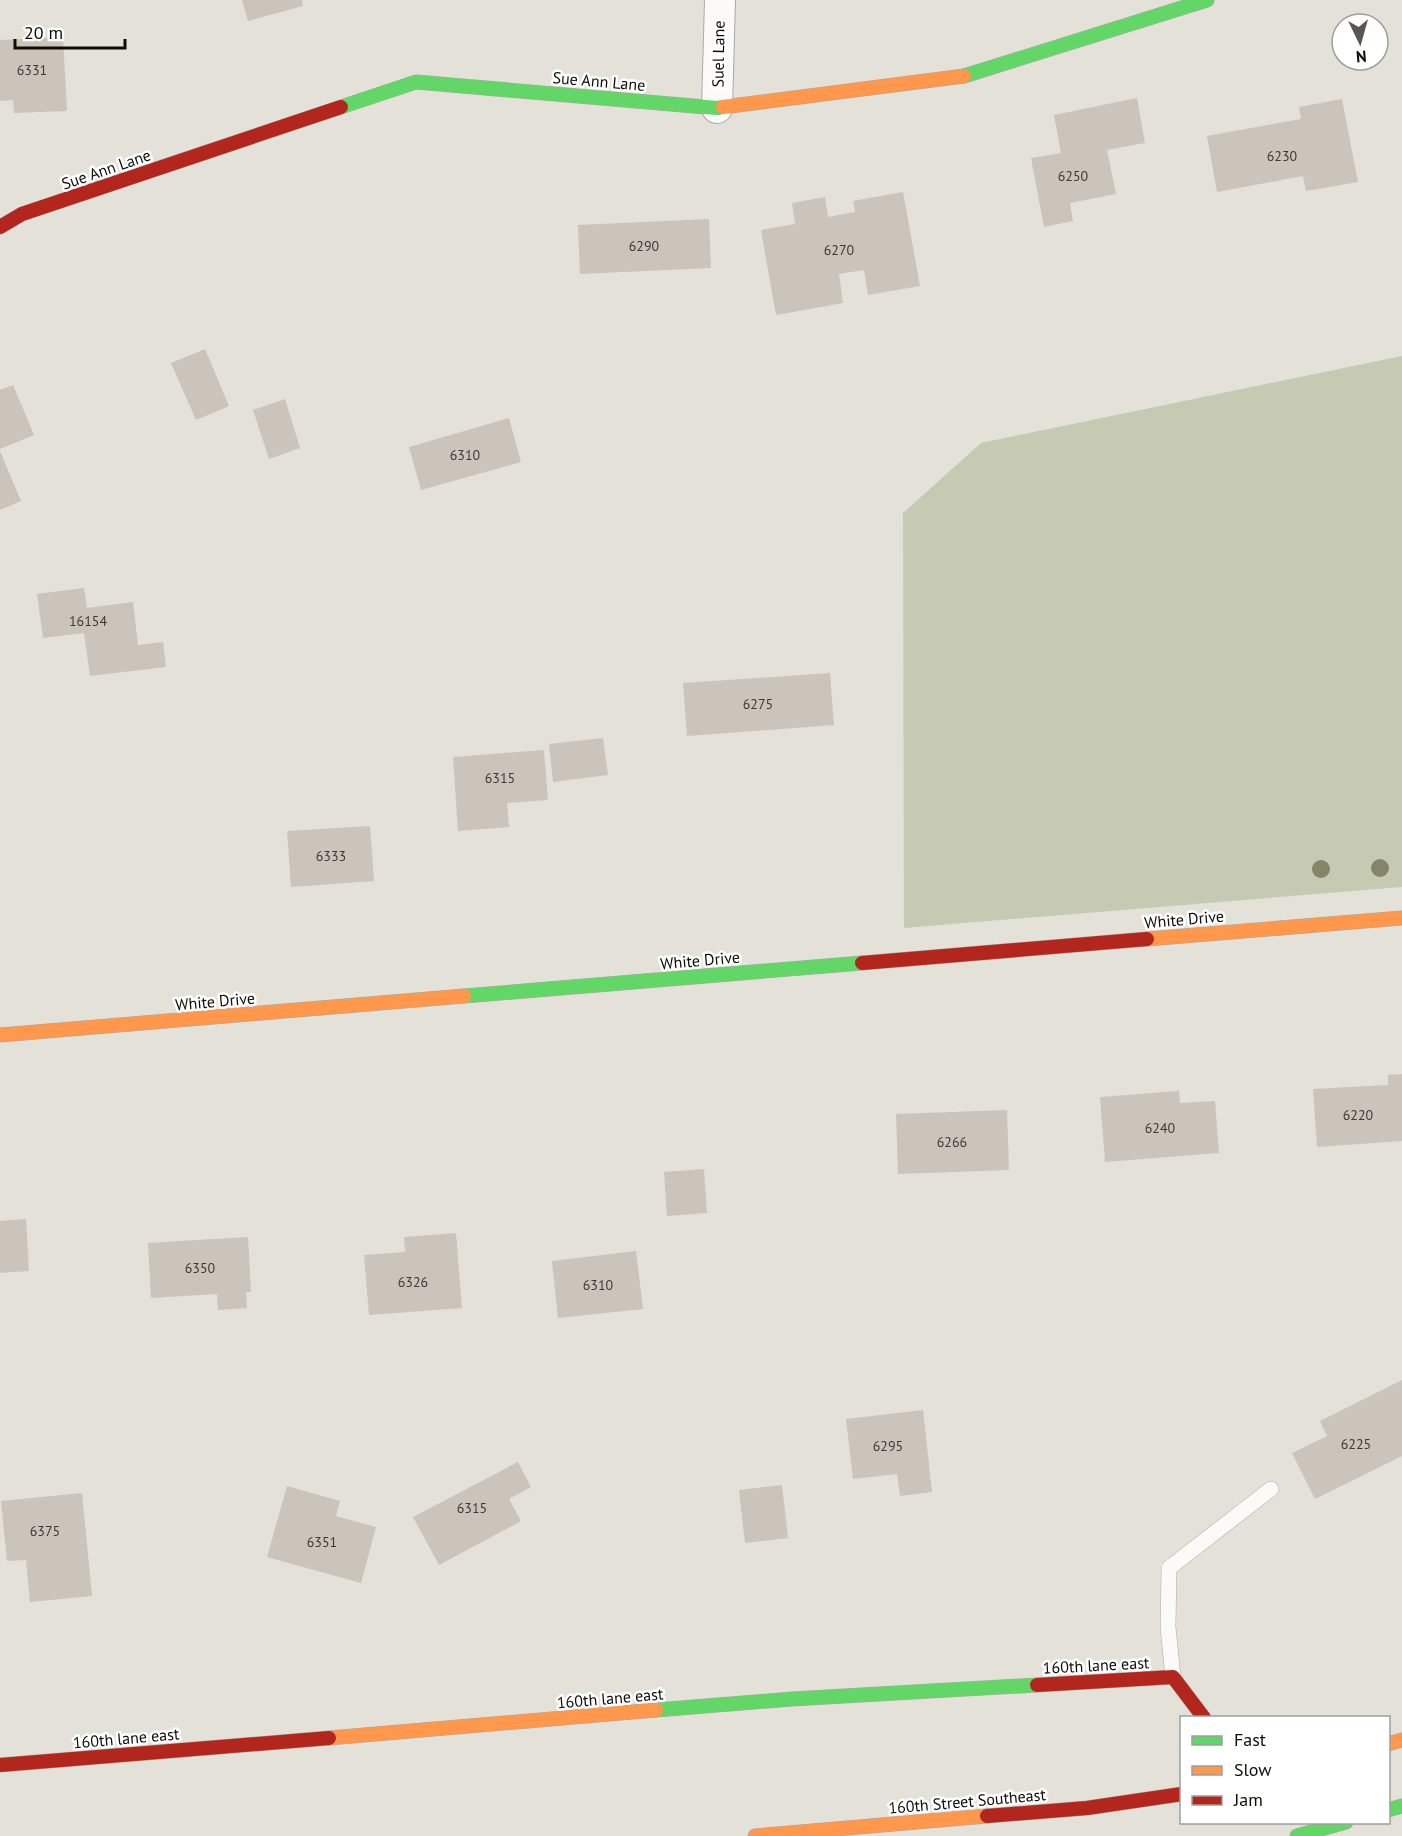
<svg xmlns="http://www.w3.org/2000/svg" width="1402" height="1836" font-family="'PT Sans',sans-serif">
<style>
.green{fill:#c6cab3}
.building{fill:#cbc4bb}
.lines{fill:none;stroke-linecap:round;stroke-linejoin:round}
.lane-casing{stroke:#aba9a3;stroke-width:16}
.street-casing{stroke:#aba9a3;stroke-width:32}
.fast-casing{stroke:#aba9a3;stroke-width:15}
.slow-casing{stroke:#aba9a3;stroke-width:15}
.jam-casing{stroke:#aba9a3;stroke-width:15}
.lane{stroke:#fbfaf9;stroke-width:15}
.street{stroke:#fbfaf9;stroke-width:30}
.fast{stroke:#63d668;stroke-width:14}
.slow{stroke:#ff974d;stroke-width:14}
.jam{stroke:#b3261e;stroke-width:14}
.tree{fill:#838669}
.labels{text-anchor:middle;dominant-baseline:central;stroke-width:5;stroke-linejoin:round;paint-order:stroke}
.number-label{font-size:14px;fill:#3d3a34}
.street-label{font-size:16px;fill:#0e0c07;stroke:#fff}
</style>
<rect width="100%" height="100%" fill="#e3e1d8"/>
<path class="green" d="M1402,356V887L904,928L903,513L981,443Z"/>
<g class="building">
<path d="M242,0H302L303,6L248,21Z"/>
<path d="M63,37L67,111L14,113L13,100L0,101V40Z"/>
<path d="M1137,98L1145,143L1107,150L1116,194L1070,203L1073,221L1044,227L1031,158L1061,153L1054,115Z"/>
<path d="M1342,99L1358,182L1306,191L1303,176L1217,192L1207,136L1301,119L1299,107Z"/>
<path d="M903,192L920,286L868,295L864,270L839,274L843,303L776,315L761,230L795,224L792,203L825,197L828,217L855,212L853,201Z"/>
<path d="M709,219L711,268L580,274L578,225Z"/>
<path d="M205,349L229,406L196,420L171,363Z"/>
<path d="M13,385L34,435L0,449V390Z"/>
<path d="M285,399L300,448L269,459L253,410Z"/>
<path d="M509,418L521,462L421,490L409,447Z"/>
<path d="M0,451L21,501L0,510Z"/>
<path d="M84,588L87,608L133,602L138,645L163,642L166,667L90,676L84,633L43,638L37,594Z"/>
<path d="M830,673L834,725L687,736L683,683Z"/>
<path d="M603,738L608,775L553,782L549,744Z"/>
<path d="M544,750L548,800L507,803L509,827L458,831L453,757Z"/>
<path d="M370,826L374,881L291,887L287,831Z"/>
<path d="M1402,1074V1141L1317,1147L1313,1089L1388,1085V1075Z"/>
<path d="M1179,1091L1180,1103L1215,1101L1219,1153L1105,1162L1100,1097Z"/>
<path d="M1007,1110L1009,1170L898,1174L896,1114Z"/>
<path d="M704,1169L707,1213L667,1216L664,1172Z"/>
<path d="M26,1219L29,1271L0,1273V1221Z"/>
<path d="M456,1233L462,1308L369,1315L364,1255L405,1252L404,1237Z"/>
<path d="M248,1237L251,1292H246L247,1308L218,1310L217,1294L151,1298L148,1243Z"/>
<path d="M636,1251L643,1309L558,1318L552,1261Z"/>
<path d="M1402,1380V1456L1315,1499L1292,1453L1327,1436L1320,1421Z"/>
<path d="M923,1410L932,1492L900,1496L897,1474L853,1479L846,1419Z"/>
<path d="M518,1462L531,1487L509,1499L521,1521L439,1565L413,1517Z"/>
<path d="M782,1485L788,1538L745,1543L739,1490Z"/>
<path d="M287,1486L340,1501L336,1516L376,1527L361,1583L267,1557Z"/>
<path d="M82,1493L92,1596L30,1602L26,1560L7,1561L1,1501Z"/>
</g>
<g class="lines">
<g class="lane-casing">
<path id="lane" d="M1173,1677L1168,1627L1169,1568L1271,1489"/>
</g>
<g class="street-casing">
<path id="street" d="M717,108L720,0"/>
</g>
<g class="fast-casing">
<g id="fast">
<path d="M964,76L1207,0"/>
<path d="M341,107L416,82L717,108L723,107"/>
<path d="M464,996L862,963"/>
<path d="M656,1710L792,1699L1037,1685"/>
<path d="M1388,1810L1402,1806"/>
<path d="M1297,1836L1346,1822"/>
</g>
</g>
<g class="slow-casing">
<g id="slow">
<path d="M723,107L964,76"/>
<path d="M1147,939L1402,918"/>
<path d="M0,1035L464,996"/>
<path d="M329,1738L656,1710"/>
<path d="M1388,1744L1402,1740"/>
<path d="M755,1836L987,1816"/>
</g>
</g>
<g class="jam-casing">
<g id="jam">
<path d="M0,227L22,214L341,107"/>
<path d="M862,963L1147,939"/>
<path d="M1037,1685L1173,1677L1204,1718"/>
<path d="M0,1765L329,1738"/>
<path d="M987,1816L1087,1808L1182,1794"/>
</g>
</g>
<use href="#lane" class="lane"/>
<use href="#street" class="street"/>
<use href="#fast" class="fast"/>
<use href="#slow" class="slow"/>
<use href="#jam" class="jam"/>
</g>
<g class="tree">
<circle cx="1380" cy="868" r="9"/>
<circle cx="1321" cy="869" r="9"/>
</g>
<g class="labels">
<g class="number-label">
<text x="32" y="70">6331</text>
<text x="1282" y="156">6230</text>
<text x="1073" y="176">6250</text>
<text x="644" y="246">6290</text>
<text x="839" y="250">6270</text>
<text x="465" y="455">6310</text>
<text x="88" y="621">16154</text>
<text x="758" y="704">6275</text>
<text x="500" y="778">6315</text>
<text x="331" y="856">6333</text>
<text x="1358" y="1115">6220</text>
<text x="1160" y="1128">6240</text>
<text x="952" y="1142">6266</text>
<text x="200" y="1268">6350</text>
<text x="413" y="1282">6326</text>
<text x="598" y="1285">6310</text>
<text x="1356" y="1444">6225</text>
<text x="888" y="1446">6295</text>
<text x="472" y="1508">6315</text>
<text x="45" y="1531">6375</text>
<text x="322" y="1542">6351</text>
</g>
<g class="street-label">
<text transform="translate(718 54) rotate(-89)">Suel Lane</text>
<text transform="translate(599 81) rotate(5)">Sue Ann Lane</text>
<text transform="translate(106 169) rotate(-19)">Sue Ann Lane</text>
<text transform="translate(1184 919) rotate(-5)">White Drive</text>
<text transform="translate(700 960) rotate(-5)">White Drive</text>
<text transform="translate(215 1001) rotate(-5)">White Drive</text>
<text transform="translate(1096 1665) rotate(-3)">160th lane east</text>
<text transform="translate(610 1698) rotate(-5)">160th lane east</text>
<text transform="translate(126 1738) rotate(-5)">160th lane east</text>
<text transform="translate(967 1801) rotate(-5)">160th Street Southeast</text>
</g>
</g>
<rect x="1180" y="1716" width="210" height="108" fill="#ffffff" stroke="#9f9e9c" stroke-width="1.5"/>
<rect x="1192" y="1736" width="30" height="9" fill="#63d668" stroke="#9f9e9c" stroke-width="1.5"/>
<text x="1234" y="1746" font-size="18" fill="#0e0c07">Fast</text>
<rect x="1192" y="1766" width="30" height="9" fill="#ff974d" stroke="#9f9e9c" stroke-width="1.5"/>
<text x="1234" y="1776" font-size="18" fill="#0e0c07">Slow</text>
<rect x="1192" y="1796" width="30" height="9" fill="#b3261e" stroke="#9f9e9c" stroke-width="1.5"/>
<text x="1234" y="1806" font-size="18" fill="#0e0c07">Jam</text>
<g transform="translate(1360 42) rotate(175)"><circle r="28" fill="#ffffff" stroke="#9f9e9c" stroke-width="1.5"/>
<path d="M0-4.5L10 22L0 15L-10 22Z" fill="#595750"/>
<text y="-9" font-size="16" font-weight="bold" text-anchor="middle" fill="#0e0c07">N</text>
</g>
<path d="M15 39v9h110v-9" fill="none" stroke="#0e0c07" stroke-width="3"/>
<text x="24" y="39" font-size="18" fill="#0e0c07" stroke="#ffffff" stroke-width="4.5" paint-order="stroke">20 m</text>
</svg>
